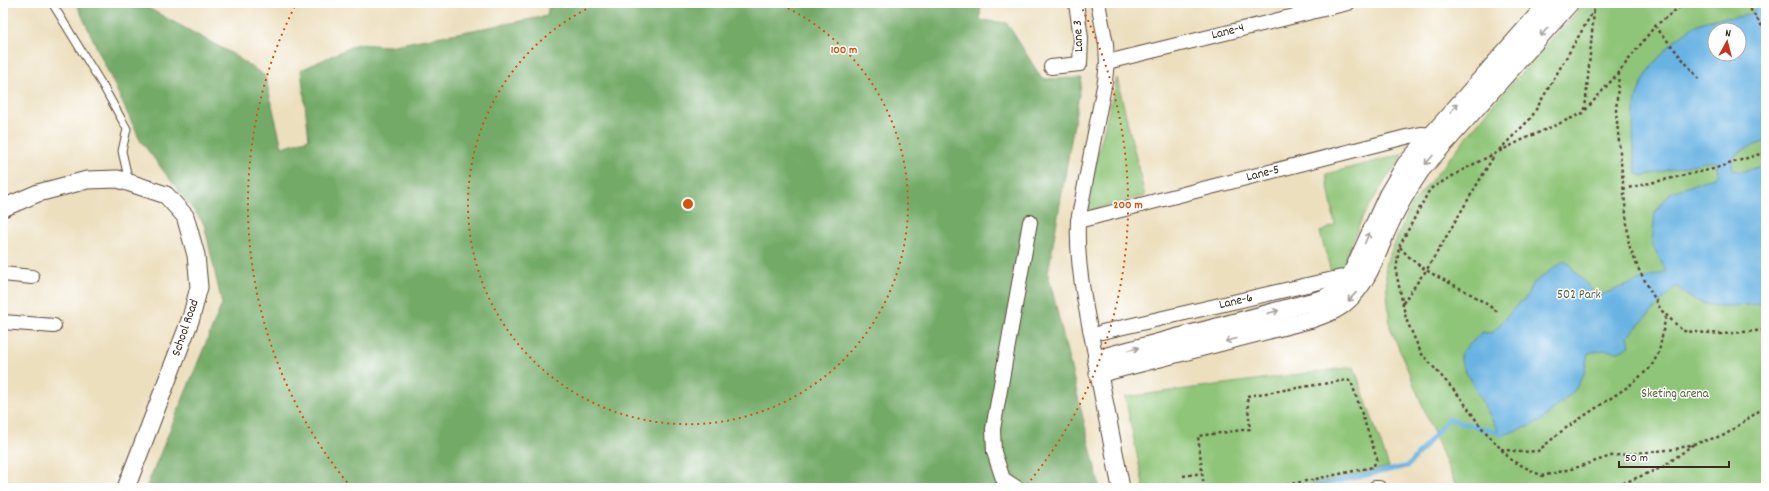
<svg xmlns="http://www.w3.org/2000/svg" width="1769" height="491" font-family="Dekko,sans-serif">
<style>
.green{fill:#8fc578;stroke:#65784b;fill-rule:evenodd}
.forest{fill:#73aa68;stroke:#576a43}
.water{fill:#69b3e2;stroke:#526e80;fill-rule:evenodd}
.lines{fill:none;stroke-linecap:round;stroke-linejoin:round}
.stream{stroke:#69b3e2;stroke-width:4.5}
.service-casing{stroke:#564536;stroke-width:9}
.minor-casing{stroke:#564536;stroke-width:16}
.tertiary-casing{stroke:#564536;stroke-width:19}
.path{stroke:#564536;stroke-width:2.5;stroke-dasharray:3 3;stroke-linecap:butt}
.service{stroke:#fff;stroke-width:7}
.minor{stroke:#fff;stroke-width:14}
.tertiary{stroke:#fff;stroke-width:17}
.oneway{stroke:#a79f9a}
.ring{fill:none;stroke:#d7540e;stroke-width:2;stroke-dasharray:2 4}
.labels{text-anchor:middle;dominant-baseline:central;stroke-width:3;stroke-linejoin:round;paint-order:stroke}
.street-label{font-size:13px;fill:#3b2a1e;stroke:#fff}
.park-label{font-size:13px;fill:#58603e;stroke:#fff}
.centre{fill:#d7540e;stroke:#fff;stroke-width:2}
.ring-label{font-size:12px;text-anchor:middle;font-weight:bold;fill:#d7540e;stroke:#fff;stroke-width:3;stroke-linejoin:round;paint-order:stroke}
</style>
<rect width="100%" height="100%" fill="#fff"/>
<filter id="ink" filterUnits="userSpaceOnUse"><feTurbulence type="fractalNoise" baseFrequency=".025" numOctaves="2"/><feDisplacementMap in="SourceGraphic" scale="8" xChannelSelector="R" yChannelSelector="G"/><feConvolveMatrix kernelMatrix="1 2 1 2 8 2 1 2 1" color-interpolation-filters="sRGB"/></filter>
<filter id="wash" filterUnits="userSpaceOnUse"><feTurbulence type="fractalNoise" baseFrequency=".012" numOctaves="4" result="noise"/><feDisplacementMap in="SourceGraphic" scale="16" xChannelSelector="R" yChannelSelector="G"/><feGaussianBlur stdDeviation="0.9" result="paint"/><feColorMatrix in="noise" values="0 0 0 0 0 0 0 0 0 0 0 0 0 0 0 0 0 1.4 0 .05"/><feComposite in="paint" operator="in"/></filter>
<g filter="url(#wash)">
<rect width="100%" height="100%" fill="#ecdfbe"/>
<g class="green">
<path d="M1585,3H1766V488H1454L1455,484L1390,327L1385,265L1412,204L1497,100ZM1715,30H1739V54H1715Z"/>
<path d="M1117,78L1145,196L1091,210L1087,207L1086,202Z"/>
<path d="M1404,154L1388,176L1362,218L1343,265L1337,271L1331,272L1320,232L1335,225L1326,174Z"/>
<path d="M1354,367L1389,467L1293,488H1144L1125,397Z"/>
</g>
<path class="forest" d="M76,3H139L231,53L265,76L282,147L309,139L301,70L357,44L389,46L547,16L549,3H981L980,20L1007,23L1042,79L1082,78L1048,273L1100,488H146L222,304L204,224L140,140Z"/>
<path class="water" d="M1757,3H1766V141C1753,147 1726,151 1733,169C1743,175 1756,167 1766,164V303C1735,306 1699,313 1677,286L1628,336L1630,346L1619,352L1604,350L1588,353L1584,374L1575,390L1540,422L1501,436L1462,365L1460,354L1482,332L1491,333L1494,331L1517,305L1526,298L1532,284L1565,260L1597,296L1666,271L1652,244L1655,212L1670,193L1716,176L1718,171L1716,162L1710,161L1642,176L1637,173L1635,167C1634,145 1631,122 1636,100C1641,72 1677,32 1703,22C1718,16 1733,19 1748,15L1753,12ZM1715,30H1739V54H1715Z"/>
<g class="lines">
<path class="stream" d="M1307,488L1408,466L1448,419L1503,434"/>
</g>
</g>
<g filter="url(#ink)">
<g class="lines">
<g class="service-casing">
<path id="service" d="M52,3L103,86L127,129L122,151L129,182"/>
</g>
<g class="minor-casing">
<g id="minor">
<path d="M1107,62L1348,3"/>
<path d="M1051,67L1080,64L1081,38L1076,3"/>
<path d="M1078,221L1406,137L1421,134L1439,135"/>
<path d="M3,274L32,277"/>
<path d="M3,322L54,326"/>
<path d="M1102,332L1355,274"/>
<path d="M1096,359C1087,313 1076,268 1078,221L1105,81L1107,62L1106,44L1098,3"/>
<path d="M1017,488L1003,479L994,452L993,429L1030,222"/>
<path d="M1375,488H1379"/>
</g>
</g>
<g class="tertiary-casing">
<g id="tertiary">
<path d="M3,208L38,193L87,180L118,179L166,195L185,216L196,255L199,287L191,318L126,488"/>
<path d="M1098,374L1312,319C1323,315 1336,311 1345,303C1368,284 1377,253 1389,226C1398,206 1409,188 1421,170L1570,3"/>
<path d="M1121,488L1096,359L1322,299L1338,291L1351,275L1388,194L1405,165L1548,3"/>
</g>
</g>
<g class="path">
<path d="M1685,3L1655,26L1619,72L1583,113L1524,139L1468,167L1430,189L1399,247L1396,272L1406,319L1421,353L1460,397L1481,427L1511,460L1542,476L1575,468L1611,456L1676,449L1725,435L1766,406"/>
<path d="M1749,3L1751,10L1766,32"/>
<path d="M1682,6L1695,3"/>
<path d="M1655,26L1699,79"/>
<path d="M1619,73L1616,111L1629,245L1638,268L1661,310L1683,331L1722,334L1766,330"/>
<path d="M1585,110L1594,11"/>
<path d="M1499,150L1531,118L1598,3"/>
<path d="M1623,189L1713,169L1766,152"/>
<path d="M1400,247C1420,272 1447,280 1474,296C1482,301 1491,307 1499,313"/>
<path d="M1403,303L1421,277L1426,271L1495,154"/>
<path d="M1501,449L1520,452L1538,451L1563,430L1629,386L1651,367L1659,352L1666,315"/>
<path d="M1183,476L1202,473"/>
<path d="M1204,488L1198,436L1250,429L1247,396L1347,380L1351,381L1377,459L1373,467L1272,488"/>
<path d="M1619,488L1624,483L1663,467L1694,444"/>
</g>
<use href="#service" class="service"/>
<use href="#minor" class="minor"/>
<use href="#tertiary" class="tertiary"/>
</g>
<defs><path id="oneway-shaft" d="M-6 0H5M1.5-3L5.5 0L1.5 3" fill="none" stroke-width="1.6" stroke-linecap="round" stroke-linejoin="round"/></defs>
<g class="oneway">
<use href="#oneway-shaft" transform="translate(1544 32) rotate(132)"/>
<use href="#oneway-shaft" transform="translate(1454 108) rotate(-48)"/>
<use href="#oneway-shaft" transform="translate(1429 160) rotate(131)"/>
<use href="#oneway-shaft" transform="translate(1367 238) rotate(-67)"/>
<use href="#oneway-shaft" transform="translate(1352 297) rotate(133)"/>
<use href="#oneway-shaft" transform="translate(1273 312) rotate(-15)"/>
<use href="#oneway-shaft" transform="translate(1231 340) rotate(166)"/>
<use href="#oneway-shaft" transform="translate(1133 349) rotate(-15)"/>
</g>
</g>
<g class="ring">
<path d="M777 3A220 220 0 1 1 599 3"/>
<path d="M351 487A440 440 0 0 1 296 4M1080 4A440 440 0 0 1 1025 487"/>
</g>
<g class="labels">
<g class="street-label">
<text transform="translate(1228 32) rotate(-14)">Lane-4</text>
<text transform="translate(1079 36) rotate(-93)">Lane 3</text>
<text transform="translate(1263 174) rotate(-14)">Lane-5</text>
<text transform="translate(1236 302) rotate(-13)">Lane-6</text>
<text transform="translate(186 328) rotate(-71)">School Road</text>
</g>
<g class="park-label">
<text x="1579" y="295">502 Park</text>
<text x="1675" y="394">Sketing arena</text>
</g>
</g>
<circle cx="688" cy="204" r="6" class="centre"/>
<g class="ring-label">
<text x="844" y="53">100 m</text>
<text x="1128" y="208">200 m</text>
</g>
<rect width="1769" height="491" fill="none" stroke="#fff" stroke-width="16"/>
<g transform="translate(1727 42) rotate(7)"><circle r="19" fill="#ffffff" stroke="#b1aaa5"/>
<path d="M0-3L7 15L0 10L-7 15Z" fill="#c8321e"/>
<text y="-6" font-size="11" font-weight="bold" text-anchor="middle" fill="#3b2a1e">N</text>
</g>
<path d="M1619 461v6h110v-6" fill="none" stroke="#3b2a1e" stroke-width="2"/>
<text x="1625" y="461" font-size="12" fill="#3b2a1e" stroke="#ffffff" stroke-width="3" paint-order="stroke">50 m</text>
</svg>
